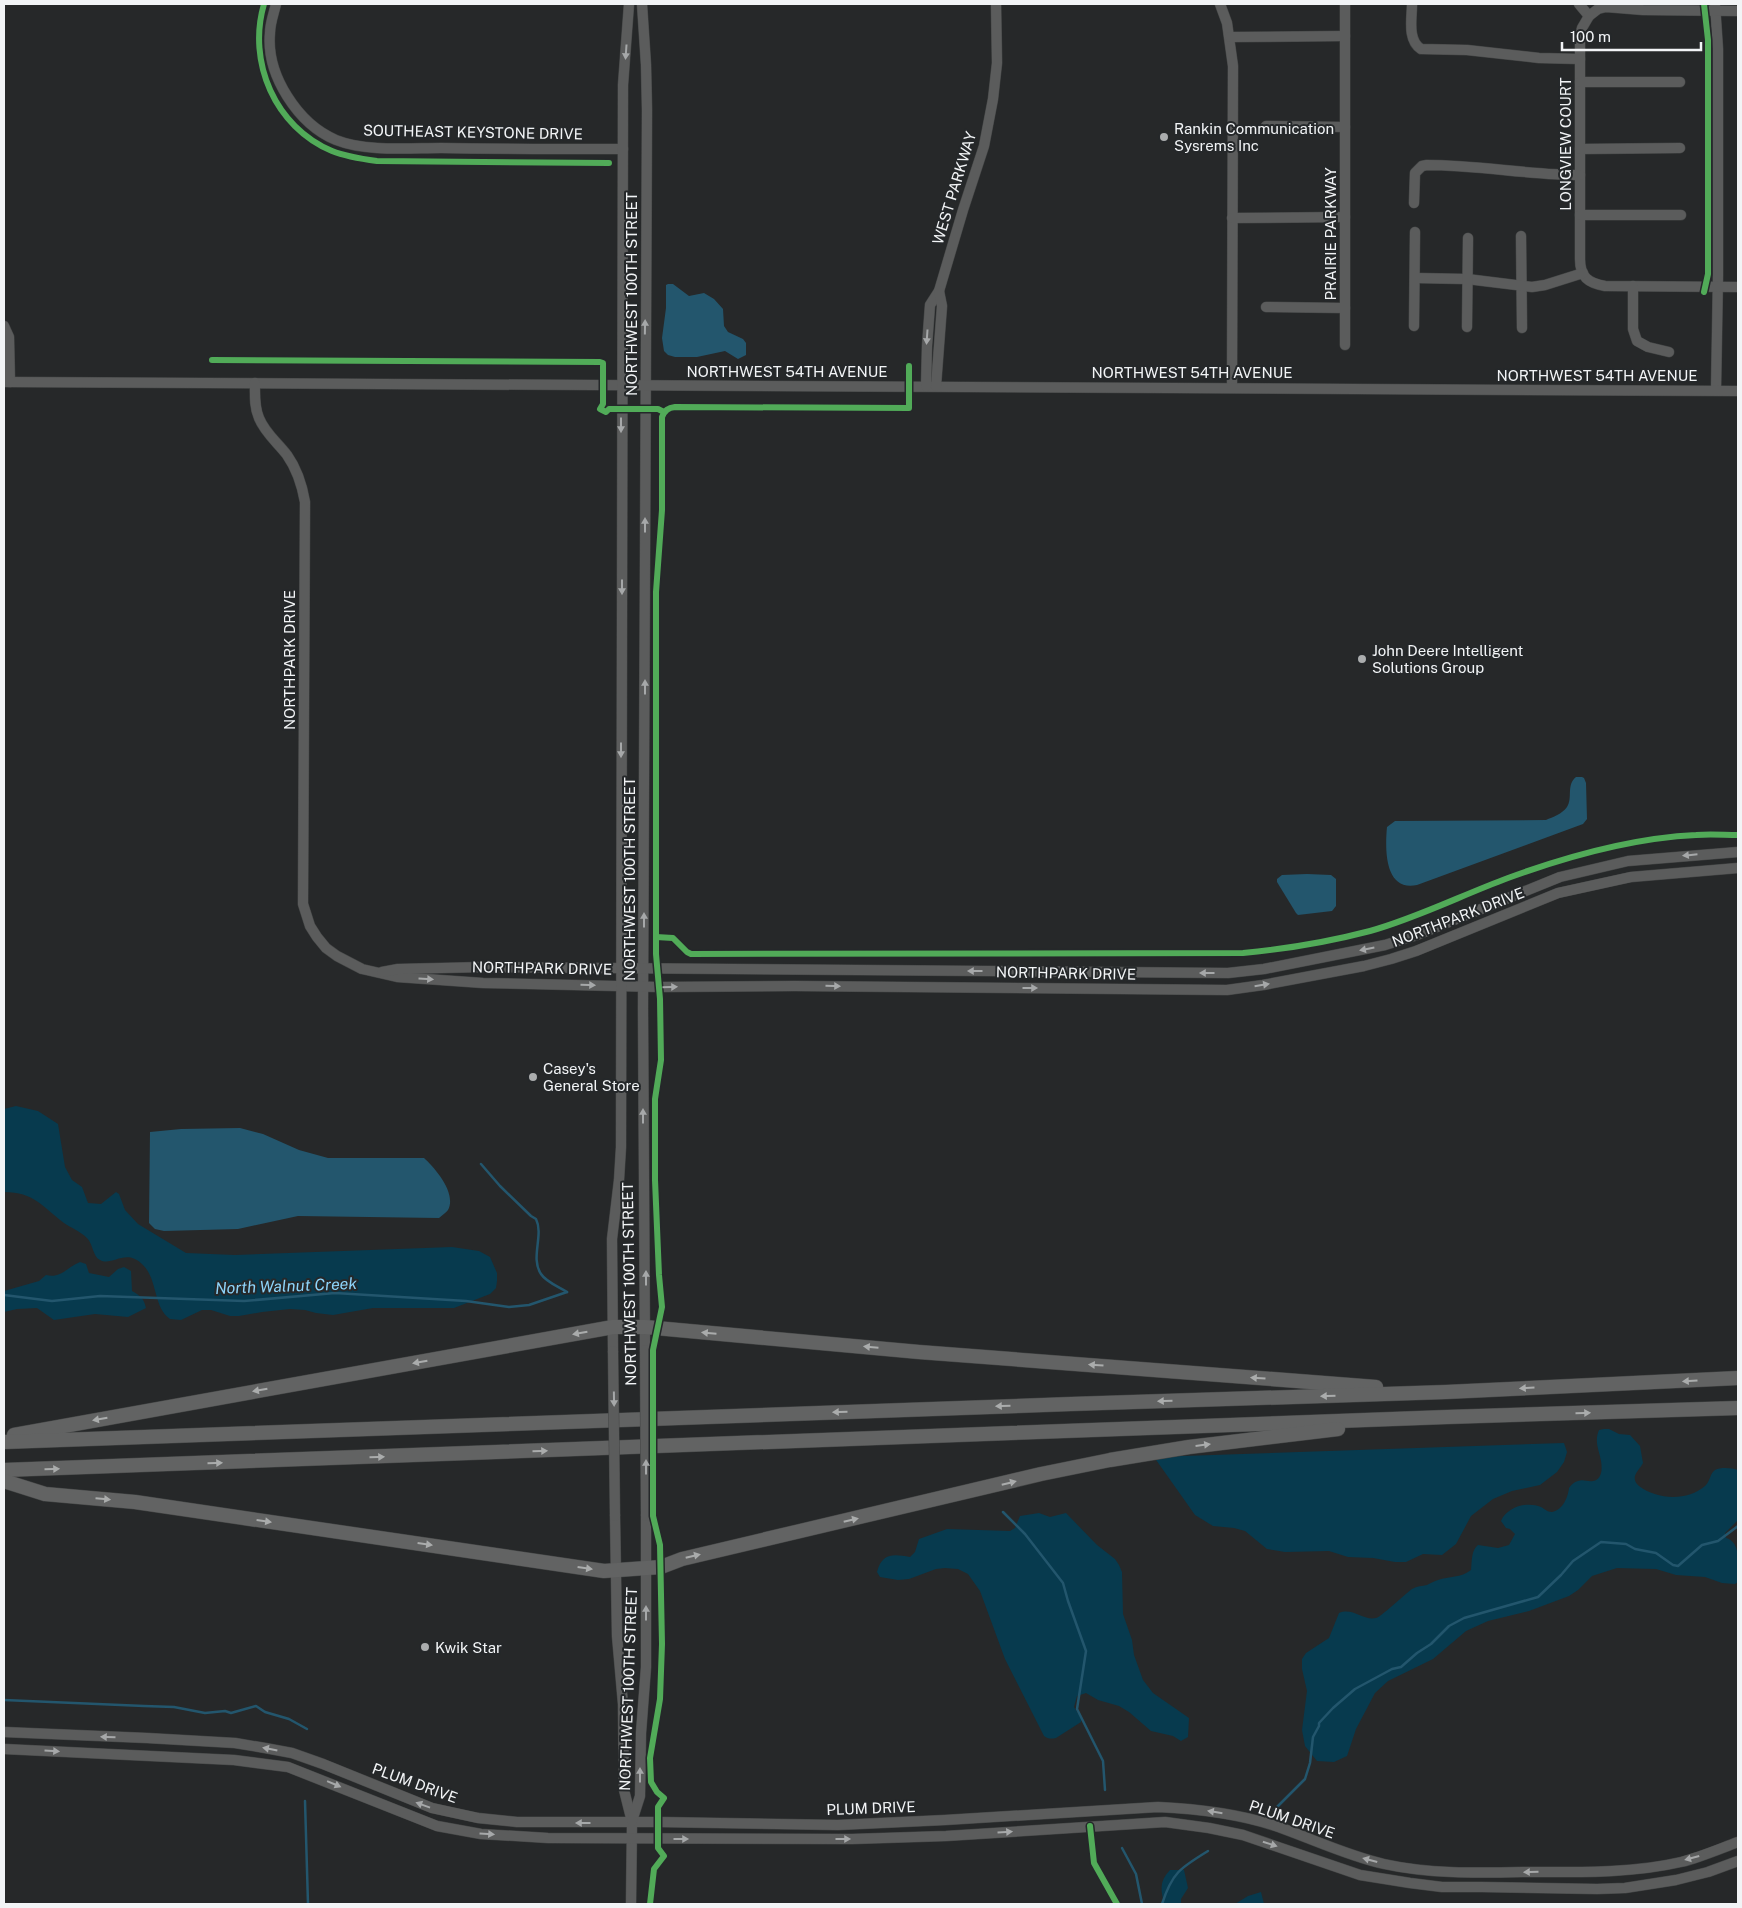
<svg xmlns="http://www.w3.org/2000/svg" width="1742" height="1908" font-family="'Public Sans',sans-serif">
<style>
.green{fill:#073a4e}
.water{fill:#23566d}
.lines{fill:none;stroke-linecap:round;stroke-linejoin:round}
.stream{stroke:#23566d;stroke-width:2.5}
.minor-casing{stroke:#434545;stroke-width:11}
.highway-casing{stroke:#434545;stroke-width:15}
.minor{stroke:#5b5c5c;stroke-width:10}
.highway{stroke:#626363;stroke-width:14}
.minor-bridge-casing{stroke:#434545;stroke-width:11;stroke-linecap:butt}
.minor-bridge{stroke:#5b5c5c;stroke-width:10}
.cycleway-casing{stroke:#25282a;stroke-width:9}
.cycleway{stroke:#51ab58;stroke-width:6}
.oneway{fill:#a6a8a9}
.oneway2{fill:#aaacac}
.poi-dot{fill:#abadae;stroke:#25282a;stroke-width:2}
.labels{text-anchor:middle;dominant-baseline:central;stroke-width:4;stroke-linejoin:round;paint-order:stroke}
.poi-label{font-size:15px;fill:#f2f4f6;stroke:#25282a;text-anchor:start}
.street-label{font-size:15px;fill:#f2f4f6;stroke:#25282a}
.water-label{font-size:16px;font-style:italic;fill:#8dd4fa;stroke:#25282a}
</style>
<rect width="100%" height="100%" fill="#262829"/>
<g class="green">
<path d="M16,1106L38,1111L58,1124L65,1167L72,1180L82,1187L88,1203L101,1204L116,1192L119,1194L125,1210L138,1224L186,1253L235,1255L452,1247L479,1251L490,1257L497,1273V1281L496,1288L490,1294L454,1308H373L333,1315L316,1313L305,1310L290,1309L262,1312L239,1316H230L211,1310H202L181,1320L170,1319C153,1307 158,1280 143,1265C126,1247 112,1267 100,1260C93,1257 93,1244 87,1238C80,1231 71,1228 64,1223C43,1207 34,1192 4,1192V1109Z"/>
<path d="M80,1262L86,1264L89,1273L109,1277L118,1269L124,1267L131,1271L132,1291C141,1296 144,1299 146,1308L128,1317L95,1314L54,1320L37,1308L17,1309L4,1312V1291L39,1281L46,1275C61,1279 67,1267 80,1262Z"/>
<path d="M1604,1429H1609L1619,1434L1630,1435L1640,1446L1643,1463C1639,1471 1629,1477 1639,1486C1657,1500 1688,1501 1705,1486C1710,1482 1710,1473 1715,1470C1721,1467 1732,1468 1738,1470V1520L1725,1533L1726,1538C1742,1542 1738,1568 1738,1582L1735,1584L1722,1583L1705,1577L1676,1575L1656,1569L1617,1568L1592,1576L1578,1590L1569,1596L1529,1611L1488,1621L1466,1631L1433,1659L1388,1681L1375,1693L1356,1729L1347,1756L1334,1762L1317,1761L1305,1746L1302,1730L1307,1691L1302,1669V1659L1306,1653L1329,1638L1339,1613C1353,1607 1363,1621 1376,1618C1380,1618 1406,1593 1412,1589C1417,1586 1422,1586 1427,1585C1431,1583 1434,1581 1438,1580C1449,1576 1461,1578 1471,1570C1472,1562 1471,1550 1478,1545L1498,1548L1509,1545L1515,1534L1510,1529L1506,1528L1501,1521C1507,1507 1527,1501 1541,1507C1545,1509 1547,1512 1552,1512C1563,1510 1568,1497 1569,1488C1571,1485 1574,1482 1578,1481C1583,1479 1588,1482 1593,1481C1603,1479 1602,1467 1601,1461C1599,1449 1594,1442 1599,1430Z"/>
<path d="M1564,1443L1567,1452L1564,1462L1557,1472L1540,1485L1512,1491L1493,1499L1471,1516L1456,1544L1442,1555L1423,1554L1406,1562H1395L1373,1558L1348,1557L1329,1551L1285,1552L1267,1549L1245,1531L1234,1528L1213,1526L1195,1515L1154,1457Z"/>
<path d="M1039,1513L1050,1517L1066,1513L1097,1545L1115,1559L1119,1565L1122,1572L1123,1614L1132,1640L1134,1655L1143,1680L1153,1693L1189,1718L1188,1737L1181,1741L1173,1736L1151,1731L1129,1712L1119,1706L1098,1700L1086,1693L1077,1696L1074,1707L1081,1718V1722L1056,1738C1051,1739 1048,1739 1044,1736L1005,1659L980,1591L968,1574L958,1569L945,1568L936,1569L909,1579L898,1580L880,1577L877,1572C882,1553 893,1554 910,1557L915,1552L919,1539L947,1529L1010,1531L1015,1528L1020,1516Z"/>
<path d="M1170,1870H1184L1188,1888L1181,1899V1904H1164C1161,1889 1159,1882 1170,1870Z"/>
<path d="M1261,1892L1264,1904H1235L1248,1896Z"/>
</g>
<g class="water">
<path d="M668,284H673L689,296L704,293L714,299L723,309L724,326L728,332L743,339L746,343V355L738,359L725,351L697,357H675L668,355L664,351L662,338L666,308V285Z"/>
<path d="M1576,777H1582L1584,778L1586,783L1587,819L1583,824L1417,885C1384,892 1385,848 1387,827L1395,821L1546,820C1553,817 1562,814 1567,807C1573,798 1566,785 1576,777Z"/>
<path d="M1307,874L1331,875L1336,879V906L1332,911L1298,915L1296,913L1277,882V879L1282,875Z"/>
<path d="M240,1128L263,1134L299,1150L328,1158H424C435,1168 457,1193 448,1210C446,1213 442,1215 439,1218L298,1216L238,1229L164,1231L155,1229L149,1223L150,1132L181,1129Z"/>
</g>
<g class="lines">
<g class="stream">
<path d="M481,1164L500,1186L531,1216L536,1219C544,1235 530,1258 541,1274C546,1282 559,1287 567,1292"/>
<path d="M4,1295L52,1301L100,1296L244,1301L335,1293L466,1301L509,1307L529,1305L567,1292"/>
<path d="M1003,1512L1025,1534L1063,1583L1068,1601L1086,1651L1077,1709L1103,1761L1105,1790"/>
<path d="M4,1700L144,1706L174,1707L205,1713L225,1711L231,1713L256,1706L265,1712L289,1719L307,1729"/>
<path d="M305,1801L308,1904"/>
<path d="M1274,1810L1305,1779L1310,1763L1313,1737L1319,1726V1723L1333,1708L1355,1689L1392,1669L1401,1667L1417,1653L1431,1644L1449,1626L1464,1618L1538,1597L1561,1575L1573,1561L1601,1542L1626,1544L1635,1549L1656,1553L1673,1565L1678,1566L1702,1545L1718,1541L1738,1526"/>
<path d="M1122,1848L1136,1874L1142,1904"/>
<path d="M1162,1904C1172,1873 1180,1868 1208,1851"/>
</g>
<g class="minor-casing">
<g id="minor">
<path d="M276,4C274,13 270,23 270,33C266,75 298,124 336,140C366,152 409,148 441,148C502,149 563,149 623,149"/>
<path d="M642,4L646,65L647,110L643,1009L645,1350"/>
<path d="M1220,4L1227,23L1233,66L1232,387"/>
<path d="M1412,4C1412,18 1407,40 1421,49L1467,50L1539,58L1580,59"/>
<path d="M1579,4L1589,16"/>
<path d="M1715,4L1718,49V276L1716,390"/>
<path d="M1738,11L1643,10L1606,7L1598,9L1589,16L1582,28L1580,36V259C1580,277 1588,283 1605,286L1738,287"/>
<path d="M1230,37L1345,36"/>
<path d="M1580,82H1680"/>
<path d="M1266,126L1345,127"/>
<path d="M1580,149L1680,148"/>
<path d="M1414,203L1415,173L1422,166L1427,165C1478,165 1529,175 1580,175"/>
<path d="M1580,215H1681"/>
<path d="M1232,218L1345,217"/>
<path d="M1521,236L1522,328"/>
<path d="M1415,278L1467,279L1532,287L1545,285L1583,273"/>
<path d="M1633,286V329L1637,341L1648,347L1669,352"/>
<path d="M1266,307L1345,308"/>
<path d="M4,326L9,337L10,382"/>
<path d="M1414,326L1415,232"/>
<path d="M1467,327L1468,238"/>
<path d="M1345,345V4"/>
<path d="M4,382L1738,391"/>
<path d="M255,383C255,394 254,407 259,418C265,433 277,442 287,455C297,469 302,485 305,502L303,904L310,926L317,937L326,948L337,956L362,969L397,977L483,983L659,987L795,986L1227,990L1263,985L1364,966L1391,959L1416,951L1558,893L1631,877L1738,868"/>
<path d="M926,386L927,346L930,305L939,291L963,210L984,146L993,99L997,63L996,4"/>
<path d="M936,386L942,306L939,291"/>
<path d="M382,972L398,969L484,967L1228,973L1264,969L1385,945L1417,935L1560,877L1628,861L1738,852"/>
<path d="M613,1351L612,1239L619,1180L621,1147L623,85L629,4"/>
<path d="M615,1516L617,1636L623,1704L624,1790L632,1822L631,1904"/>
<path d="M4,1732L147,1738L235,1743L265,1748L292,1753L323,1764L432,1808L478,1818L517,1822H659L838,1825L945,1820L1158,1807C1200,1809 1244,1814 1284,1829C1317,1841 1349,1856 1384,1864C1429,1874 1477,1873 1523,1872C1576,1872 1629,1874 1681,1862C1701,1857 1719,1849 1738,1842"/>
<path d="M4,1749L234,1760L288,1767L437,1826L481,1834L548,1838L852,1839L946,1836L1165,1822L1209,1828L1243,1835L1360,1875L1410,1883L1442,1887H1481L1597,1889L1625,1888L1676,1880L1708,1872L1738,1861"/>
<path d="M632,1821L640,1796L641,1733L646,1667V1516"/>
</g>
</g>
<g class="highway-casing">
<g id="highway">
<path d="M14,1435L613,1327H645L919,1352L1376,1387"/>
<path d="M4,1442L1071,1404L1446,1392L1738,1378"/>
<path d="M4,1470L1447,1417L1738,1408"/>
<path d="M4,1481L45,1494L135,1502L604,1571L661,1567L682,1559L1041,1474L1110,1460L1189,1447L1338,1429"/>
</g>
</g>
<use href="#minor" class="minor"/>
<use href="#highway" class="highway"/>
<g class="minor-bridge-casing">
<g id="minor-bridge">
<path d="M645,1350L646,1516"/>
<path d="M613,1351L615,1516"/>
</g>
</g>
<use href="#minor-bridge" class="minor-bridge"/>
<g class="cycleway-casing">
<g id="cycleway">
<path d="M264,4C247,62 275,127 332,151C347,157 362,159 377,161L609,163"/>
<path d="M1704,4L1708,40V274L1704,292"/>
<path d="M212,360L600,362L603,363V404L600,409L606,412L609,409H658L664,412"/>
<path d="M656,937L673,938L687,952L691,954L1243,953C1286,949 1328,942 1370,931C1417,918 1462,895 1508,878C1568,856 1632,838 1696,835C1710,834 1724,835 1738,835"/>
<path d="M1090,1826L1094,1863L1117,1904"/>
<path d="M650,1904L654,1869L664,1856L658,1848V1807L664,1798L657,1792L651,1782L650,1758L660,1699L662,1644L660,1545L653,1516V1350L662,1307L659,1275L655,1180V1099L661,1060L660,999L656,954V592L662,510V417C665,410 668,408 675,407L909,408V366"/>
</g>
</g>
<use href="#cycleway" class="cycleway"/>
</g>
<defs><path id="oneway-solid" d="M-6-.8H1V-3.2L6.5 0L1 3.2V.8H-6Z" transform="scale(1.25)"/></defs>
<g class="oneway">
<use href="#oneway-solid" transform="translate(626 52) rotate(94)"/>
<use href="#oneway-solid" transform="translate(645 327) rotate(-89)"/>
<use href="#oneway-solid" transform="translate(927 337) rotate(94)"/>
<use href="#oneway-solid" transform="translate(621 425) rotate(90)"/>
<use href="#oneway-solid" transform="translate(645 525) rotate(-90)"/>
<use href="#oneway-solid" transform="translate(622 587) rotate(90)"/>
<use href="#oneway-solid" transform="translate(645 687) rotate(-90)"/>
<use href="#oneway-solid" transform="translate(621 750) rotate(90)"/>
<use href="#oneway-solid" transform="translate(1690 855) rotate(174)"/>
<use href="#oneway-solid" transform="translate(644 920) rotate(-90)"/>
<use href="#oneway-solid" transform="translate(1367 949) rotate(169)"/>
<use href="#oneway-solid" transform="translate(975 971) rotate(-180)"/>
<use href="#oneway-solid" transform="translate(1207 973) rotate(180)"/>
<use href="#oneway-solid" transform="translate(426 979) rotate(4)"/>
<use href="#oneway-solid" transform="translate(588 985) rotate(1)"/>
<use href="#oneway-solid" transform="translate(1262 985) rotate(-9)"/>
<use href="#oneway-solid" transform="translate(833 986) rotate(1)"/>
<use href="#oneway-solid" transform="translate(670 987) rotate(-1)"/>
<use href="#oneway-solid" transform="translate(1030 988)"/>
<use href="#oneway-solid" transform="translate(643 1116) rotate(-90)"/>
<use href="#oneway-solid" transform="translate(646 1278) rotate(-90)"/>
<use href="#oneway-solid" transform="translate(614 1399) rotate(89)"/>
<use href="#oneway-solid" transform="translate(646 1467) rotate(-90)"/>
<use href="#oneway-solid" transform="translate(646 1613) rotate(-90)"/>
<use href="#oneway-solid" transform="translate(108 1737) rotate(-178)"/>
<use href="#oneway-solid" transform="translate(270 1749) rotate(-169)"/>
<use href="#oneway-solid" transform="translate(52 1751) rotate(3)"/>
<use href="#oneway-solid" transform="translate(640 1775) rotate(-90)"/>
<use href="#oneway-solid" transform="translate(334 1784) rotate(23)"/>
<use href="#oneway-solid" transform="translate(423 1805) rotate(-160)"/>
<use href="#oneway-solid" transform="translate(1215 1812) rotate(-171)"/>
<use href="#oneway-solid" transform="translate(583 1823) rotate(180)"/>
<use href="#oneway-solid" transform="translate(1005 1832) rotate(-4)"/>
<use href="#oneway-solid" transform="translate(487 1834) rotate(4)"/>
<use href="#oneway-solid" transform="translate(681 1839)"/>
<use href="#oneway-solid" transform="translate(843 1839)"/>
<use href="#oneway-solid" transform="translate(1270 1844) rotate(18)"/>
<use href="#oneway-solid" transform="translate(1692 1858) rotate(165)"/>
<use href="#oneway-solid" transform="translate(1370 1860) rotate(-165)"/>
<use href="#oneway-solid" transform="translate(1531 1872) rotate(179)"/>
</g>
<g class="oneway2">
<use href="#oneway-solid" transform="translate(580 1333) rotate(170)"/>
<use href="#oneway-solid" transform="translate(709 1333) rotate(-175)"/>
<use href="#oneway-solid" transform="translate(871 1347) rotate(-175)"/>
<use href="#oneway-solid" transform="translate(420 1362) rotate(170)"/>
<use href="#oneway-solid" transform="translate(1096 1365) rotate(-176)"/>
<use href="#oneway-solid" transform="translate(1258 1378) rotate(-176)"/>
<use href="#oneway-solid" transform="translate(1690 1381) rotate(177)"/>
<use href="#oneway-solid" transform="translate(1527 1388) rotate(177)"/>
<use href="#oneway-solid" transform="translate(260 1390) rotate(170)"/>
<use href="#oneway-solid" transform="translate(1328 1396) rotate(178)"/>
<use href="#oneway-solid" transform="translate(1165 1401) rotate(178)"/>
<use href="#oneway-solid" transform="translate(1003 1406) rotate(178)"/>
<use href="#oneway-solid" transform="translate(840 1412) rotate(178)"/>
<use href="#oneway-solid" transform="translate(1583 1413) rotate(-2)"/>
<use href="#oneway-solid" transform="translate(100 1419) rotate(170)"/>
<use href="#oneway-solid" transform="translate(1203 1445) rotate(-7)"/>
<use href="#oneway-solid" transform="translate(540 1451) rotate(-2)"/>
<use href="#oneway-solid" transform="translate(377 1457) rotate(-2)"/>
<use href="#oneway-solid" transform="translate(215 1463) rotate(-2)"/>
<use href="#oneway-solid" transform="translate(52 1469) rotate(-2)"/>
<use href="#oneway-solid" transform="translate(1009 1483) rotate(-14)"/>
<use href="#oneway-solid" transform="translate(103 1499) rotate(5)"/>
<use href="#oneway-solid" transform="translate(851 1520) rotate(-13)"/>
<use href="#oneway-solid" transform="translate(264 1521) rotate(8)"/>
<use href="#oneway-solid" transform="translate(425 1544) rotate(8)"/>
<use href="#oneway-solid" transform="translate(693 1556) rotate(-13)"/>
<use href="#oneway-solid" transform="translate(585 1568) rotate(8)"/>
</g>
<g class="poi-dot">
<circle cx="1164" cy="137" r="5"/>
<circle cx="1362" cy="659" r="5"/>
<circle cx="533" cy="1077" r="5"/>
<circle cx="425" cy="1647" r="5"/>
</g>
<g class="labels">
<g class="poi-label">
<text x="1174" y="128">Rankin Communication<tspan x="1174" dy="17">Sysrems Inc</tspan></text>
<text x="1372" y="650">John Deere Intelligent<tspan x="1372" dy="17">Solutions Group</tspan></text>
<text x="543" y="1068">Casey's<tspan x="543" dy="17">General Store</tspan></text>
<text x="435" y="1647">Kwik Star</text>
</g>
<g class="street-label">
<text transform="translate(473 132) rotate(1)">SOUTHEAST KEYSTONE DRIVE</text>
<text transform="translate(1565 144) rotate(-90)">LONGVIEW COURT</text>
<text transform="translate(954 188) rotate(-73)">WEST PARKWAY</text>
<text transform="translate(1330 234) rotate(-90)">PRAIRIE PARKWAY</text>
<text transform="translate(631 294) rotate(-90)">NORTHWEST 100TH STREET</text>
<text x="787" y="371">NORTHWEST 54TH AVENUE</text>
<text x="1192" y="372">NORTHWEST 54TH AVENUE</text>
<text x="1597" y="375">NORTHWEST 54TH AVENUE</text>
<text transform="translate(289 660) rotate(-90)">NORTHPARK DRIVE</text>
<text transform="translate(629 879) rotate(-90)">NORTHWEST 100TH STREET</text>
<text transform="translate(1458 917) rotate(-21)">NORTHPARK DRIVE</text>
<text transform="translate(542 968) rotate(1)">NORTHPARK DRIVE</text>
<text transform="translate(1066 973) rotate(1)">NORTHPARK DRIVE</text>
<text transform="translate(629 1284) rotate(-91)">NORTHWEST 100TH STREET</text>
<text transform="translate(628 1689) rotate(-88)">NORTHWEST 100TH STREET</text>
<text transform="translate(415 1783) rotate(20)">PLUM DRIVE</text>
<text transform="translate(871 1808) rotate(-2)">PLUM DRIVE</text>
<text transform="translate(1292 1819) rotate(19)">PLUM DRIVE</text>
</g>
<g class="water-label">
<text transform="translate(286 1286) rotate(-2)">North Walnut Creek</text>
</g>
</g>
<rect width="1742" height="1908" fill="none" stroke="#f2f4f6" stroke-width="10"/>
<path d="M1562 42v8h139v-8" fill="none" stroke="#f2f4f6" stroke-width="2.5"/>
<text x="1570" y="42" font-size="15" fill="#f2f4f6" stroke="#25282a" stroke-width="4" paint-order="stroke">100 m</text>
</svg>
